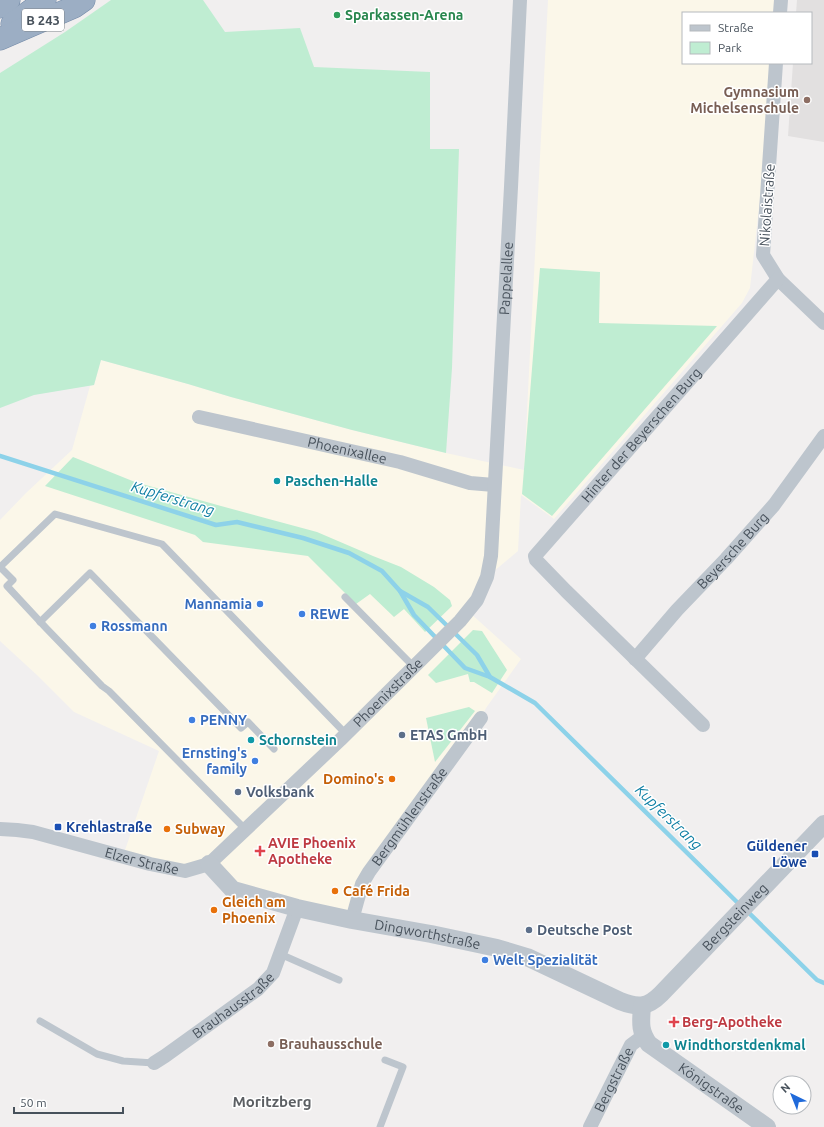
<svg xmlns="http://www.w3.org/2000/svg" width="824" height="1127" font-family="Ubuntu,sans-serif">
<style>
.commercial{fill:#fbf7e9}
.education{fill:#e2e0e0}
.green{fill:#bfedd2}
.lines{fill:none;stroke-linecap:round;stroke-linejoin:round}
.stream{stroke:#8dd2e9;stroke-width:4.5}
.trunk-casing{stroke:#738aa8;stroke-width:23}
.service{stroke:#bdc5cd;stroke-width:7}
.minor{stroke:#bdc5cd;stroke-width:14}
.tertiary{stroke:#bdc5cd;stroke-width:18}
.trunk{stroke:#9caec4;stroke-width:22}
.leisure-dot{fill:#2e9e5b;stroke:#fff;stroke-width:1.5}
.education-dot{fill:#8d6e63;stroke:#fff;stroke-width:1.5}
.culture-dot{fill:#0f9aa8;stroke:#fff;stroke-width:1.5}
.shop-dot{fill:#3f7fe0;stroke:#fff;stroke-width:1.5}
.service-dot{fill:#5c6f8a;stroke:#fff;stroke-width:1.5}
.food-dot{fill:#e8710a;stroke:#fff;stroke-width:1.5}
.transit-dot{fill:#1a4fb4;stroke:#fff;stroke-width:1.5}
.health-dot{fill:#e0444e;stroke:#fff;stroke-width:1.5}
.labels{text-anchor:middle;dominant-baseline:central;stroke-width:3;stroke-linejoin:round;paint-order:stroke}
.shield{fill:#fff;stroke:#7e858c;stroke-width:1}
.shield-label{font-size:13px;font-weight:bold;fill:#47515b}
.leisure-label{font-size:14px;font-weight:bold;fill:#27864d;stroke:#fff;text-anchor:start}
.education-label{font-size:14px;font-weight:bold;fill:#785e54;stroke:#fff;text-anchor:end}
.street-label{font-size:14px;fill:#47515b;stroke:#fff}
.culture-label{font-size:14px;font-weight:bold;fill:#0d838f;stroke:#fff;text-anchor:start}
.shop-label{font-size:14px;font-weight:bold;fill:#366cbe;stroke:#fff;text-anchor:start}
.service-label{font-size:14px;font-weight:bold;fill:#4e5e75;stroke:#fff;text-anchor:start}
.food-label{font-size:14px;font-weight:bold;fill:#c56008;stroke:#fff;text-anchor:start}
.transit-label{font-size:14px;font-weight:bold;fill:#164399;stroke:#fff;text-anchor:start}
.health-label{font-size:14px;font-weight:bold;fill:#be3a42;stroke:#fff;text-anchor:start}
.water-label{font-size:15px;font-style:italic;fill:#1180a5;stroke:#fff}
.neighbourhood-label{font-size:15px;font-weight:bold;fill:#5c5f63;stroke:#fff}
</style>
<rect width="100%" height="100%" fill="#f1efef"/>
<path class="commercial" d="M548,0H776L775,13H683V63H772L767,136L750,288L742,303L554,519L521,495L518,551L487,577L469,612L521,659L486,708L481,718L369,872L352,920L233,890L215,872L185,871L123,856L159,751L74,712L38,676L0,641V520L26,493L72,450L90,386L94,385L101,360L188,384L231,397L352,430L446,453L524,470Z"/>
<path class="education" d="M797,0H824V142L788,136L793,63H811V13H796Z"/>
<g class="green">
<path d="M111,0H203L225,32L300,28L314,67L430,72V149H459L452,368L446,453L352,430L231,397L188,384L101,360L94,385L34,395L0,408V73L65,32Z"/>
<path d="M540,268L600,272L599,323L717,326L552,516L522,494Z"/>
<path d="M73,457L135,482L221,506L317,532L373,556L401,567L434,587L450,600L452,606L425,632L404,609L394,617L370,594L356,604L308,556L203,542L195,535L45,486Z"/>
<path d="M473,630L482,631L507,670L492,693L474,682H470L468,674L436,683L428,675Z"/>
<path d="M469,707L475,711L435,762L426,718Z"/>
</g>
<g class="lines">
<g class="stream">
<path d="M0,456L216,525L237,522L303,538L349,553L382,571L400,591L428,607L477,655L490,677L535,703L741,906"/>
<path d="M400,591L414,615L465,668L490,677"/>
<path d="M747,911L817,980L824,983"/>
</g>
<g class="trunk-casing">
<g id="trunk">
<path d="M0,7L9,0"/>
<path d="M12,24L45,0"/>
<path d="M0,39L74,7L84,0"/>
</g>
</g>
<g class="service">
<path d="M345,597L414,667"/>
<path d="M40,622L90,573L241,728L248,722L274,749"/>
<path d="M246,830L109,691L102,686L46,628L7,586L13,580L0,567L55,514L162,544L346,734"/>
<path d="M280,954L339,980"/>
<path d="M40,1021L97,1054L123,1061L154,1063"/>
<path d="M380,1127L403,1067L385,1060"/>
</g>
<g class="minor">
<path d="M780,13L781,0"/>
<path d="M776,63L763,255L778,279L824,323"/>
<path id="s1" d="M199,417L400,462L470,483L494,485"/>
<path id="s2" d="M635,659L677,610L726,559L774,505L824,436"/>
<path id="s3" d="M703,725L566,591L536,560L535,556L778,279"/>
<path id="s4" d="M0,829L17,830L33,832L150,864L185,871L209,864L340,740L460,621L477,600L487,577L491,556L511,187L520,0"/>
<path id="s5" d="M352,920L362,884L369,872L481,718"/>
<path id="s6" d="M154,1063L165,1056L258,989L273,973L297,908"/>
<path id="s7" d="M590,1127L631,1045L643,1036"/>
</g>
<g class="tertiary">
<path id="s8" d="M209,864L233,890L297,908L352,920L431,934L497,948L527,957L620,1001C638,1008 647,1008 661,994L824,824"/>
<path id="s9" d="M642,1006C641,1021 639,1031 649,1044L767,1127"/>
</g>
<use href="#trunk" class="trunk"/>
</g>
<circle class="leisure-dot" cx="337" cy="15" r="4"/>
<g class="education-dot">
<circle cx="807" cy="100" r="4"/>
<circle cx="271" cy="1044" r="4"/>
</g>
<g class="culture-dot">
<circle cx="277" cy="481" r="4"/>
<circle cx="251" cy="740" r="4"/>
<circle cx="666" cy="1045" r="4"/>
</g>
<g class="shop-dot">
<circle cx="260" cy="604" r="4"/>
<circle cx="302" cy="614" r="4"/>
<circle cx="93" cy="626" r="4"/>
<circle cx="192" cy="720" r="4"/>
<circle cx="255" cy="761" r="4"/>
<circle cx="485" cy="960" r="4"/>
</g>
<g class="service-dot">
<circle cx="402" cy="735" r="4"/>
<circle cx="238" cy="792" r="4"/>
<circle cx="529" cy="930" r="4"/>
</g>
<g class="food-dot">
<circle cx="392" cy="779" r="4"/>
<circle cx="167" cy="829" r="4"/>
<circle cx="335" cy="891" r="4"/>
<circle cx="214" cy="910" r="4"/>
</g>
<g class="transit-dot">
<rect x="54" y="823" width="8" height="8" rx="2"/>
<rect x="811" y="850" width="8" height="8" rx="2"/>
</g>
<g class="health-dot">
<path d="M258 845h4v4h4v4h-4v4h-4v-4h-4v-4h4z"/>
<path d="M672 1016h4v4h4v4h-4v4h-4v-4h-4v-4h4z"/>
</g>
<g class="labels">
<rect class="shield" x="22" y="9" width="42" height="22" rx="3"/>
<g class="shield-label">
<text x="43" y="20">B 243</text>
</g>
<g class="leisure-label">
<text x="345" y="15">Sparkassen-Arena</text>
</g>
<g class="education-label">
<text x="799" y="92">Gymnasium<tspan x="799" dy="16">Michelsenschule</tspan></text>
<text x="279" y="1044" text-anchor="start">Brauhausschule</text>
</g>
<g class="street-label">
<text transform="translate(767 205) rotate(-86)">Nikolaistraße</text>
<text stroke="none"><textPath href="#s4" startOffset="916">Pappelallee</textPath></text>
<text stroke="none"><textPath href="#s3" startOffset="400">Hinter der Beyerschen Burg</textPath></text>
<text stroke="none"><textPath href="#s1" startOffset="152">Phoenixallee</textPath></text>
<text stroke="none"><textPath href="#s2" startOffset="146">Beyersche Burg</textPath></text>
<text stroke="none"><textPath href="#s4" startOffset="463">Phoenixstraße</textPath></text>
<text stroke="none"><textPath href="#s5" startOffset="120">Bergmühlenstraße</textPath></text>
<text stroke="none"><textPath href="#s4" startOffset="146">Elzer Straße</textPath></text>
<text stroke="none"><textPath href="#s8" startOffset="592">Bergsteinweg</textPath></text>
<text stroke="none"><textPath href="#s8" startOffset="235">Dingworthstraße</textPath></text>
<text stroke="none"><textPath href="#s6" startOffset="98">Brauhausstraße</textPath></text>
<text stroke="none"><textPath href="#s7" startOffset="53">Bergstraße</textPath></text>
<text stroke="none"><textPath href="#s9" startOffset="116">Königstraße</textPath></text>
</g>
<g class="culture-label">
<text x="285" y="481">Paschen-Halle</text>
<text x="259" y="740">Schornstein</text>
<text x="674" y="1045">Windthorstdenkmal</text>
</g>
<g class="shop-label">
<text x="252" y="604" text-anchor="end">Mannamia</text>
<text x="310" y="614">REWE</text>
<text x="101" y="626">Rossmann</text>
<text x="200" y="720">PENNY</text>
<text x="247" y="753" text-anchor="end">Ernsting's<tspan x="247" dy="16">family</tspan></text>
<text x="493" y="960">Welt Spezialität</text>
</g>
<g class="service-label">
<text x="410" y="735">ETAS GmbH</text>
<text x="246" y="792">Volksbank</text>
<text x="537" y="930">Deutsche Post</text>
</g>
<g class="food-label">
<text x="384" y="779" text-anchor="end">Domino's</text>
<text x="175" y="829">Subway</text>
<text x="343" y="891">Café Frida</text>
<text x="222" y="902">Gleich am<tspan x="222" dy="16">Phoenix</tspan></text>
</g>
<g class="transit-label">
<text x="66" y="827">Krehlastraße</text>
<text x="807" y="846" text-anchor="end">Güldener<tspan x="807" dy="16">Löwe</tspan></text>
</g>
<g class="health-label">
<text x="268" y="843">AVIE Phoenix<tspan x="268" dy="16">Apotheke</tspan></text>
<text x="682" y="1022">Berg-Apotheke</text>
</g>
<g class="water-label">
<text transform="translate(173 498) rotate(17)">Kupferstrang</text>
<text transform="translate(669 817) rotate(44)">Kupferstrang</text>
</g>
<g class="neighbourhood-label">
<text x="272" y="1101">Moritzberg</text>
</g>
</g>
<rect x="682" y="12" width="130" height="52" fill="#ffffff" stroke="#b5b9bd"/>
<rect x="690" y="25" width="20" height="6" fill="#bdc5cd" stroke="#b5b9bd"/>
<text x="718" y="32" font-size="12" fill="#47515b">Straße</text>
<rect x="690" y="42" width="20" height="12" fill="#bfedd2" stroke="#b5b9bd"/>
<text x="718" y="52" font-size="12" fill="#47515b">Park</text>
<g transform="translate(792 1095) rotate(317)"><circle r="19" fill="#ffffff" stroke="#b5b9bd"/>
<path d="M0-3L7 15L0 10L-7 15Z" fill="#206ada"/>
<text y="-6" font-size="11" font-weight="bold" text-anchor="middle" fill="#47515b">N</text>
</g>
<path d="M14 1107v6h109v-6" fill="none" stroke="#47515b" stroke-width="2"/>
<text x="20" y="1107" font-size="12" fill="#47515b" stroke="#ffffff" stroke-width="3" paint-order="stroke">50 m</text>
</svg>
